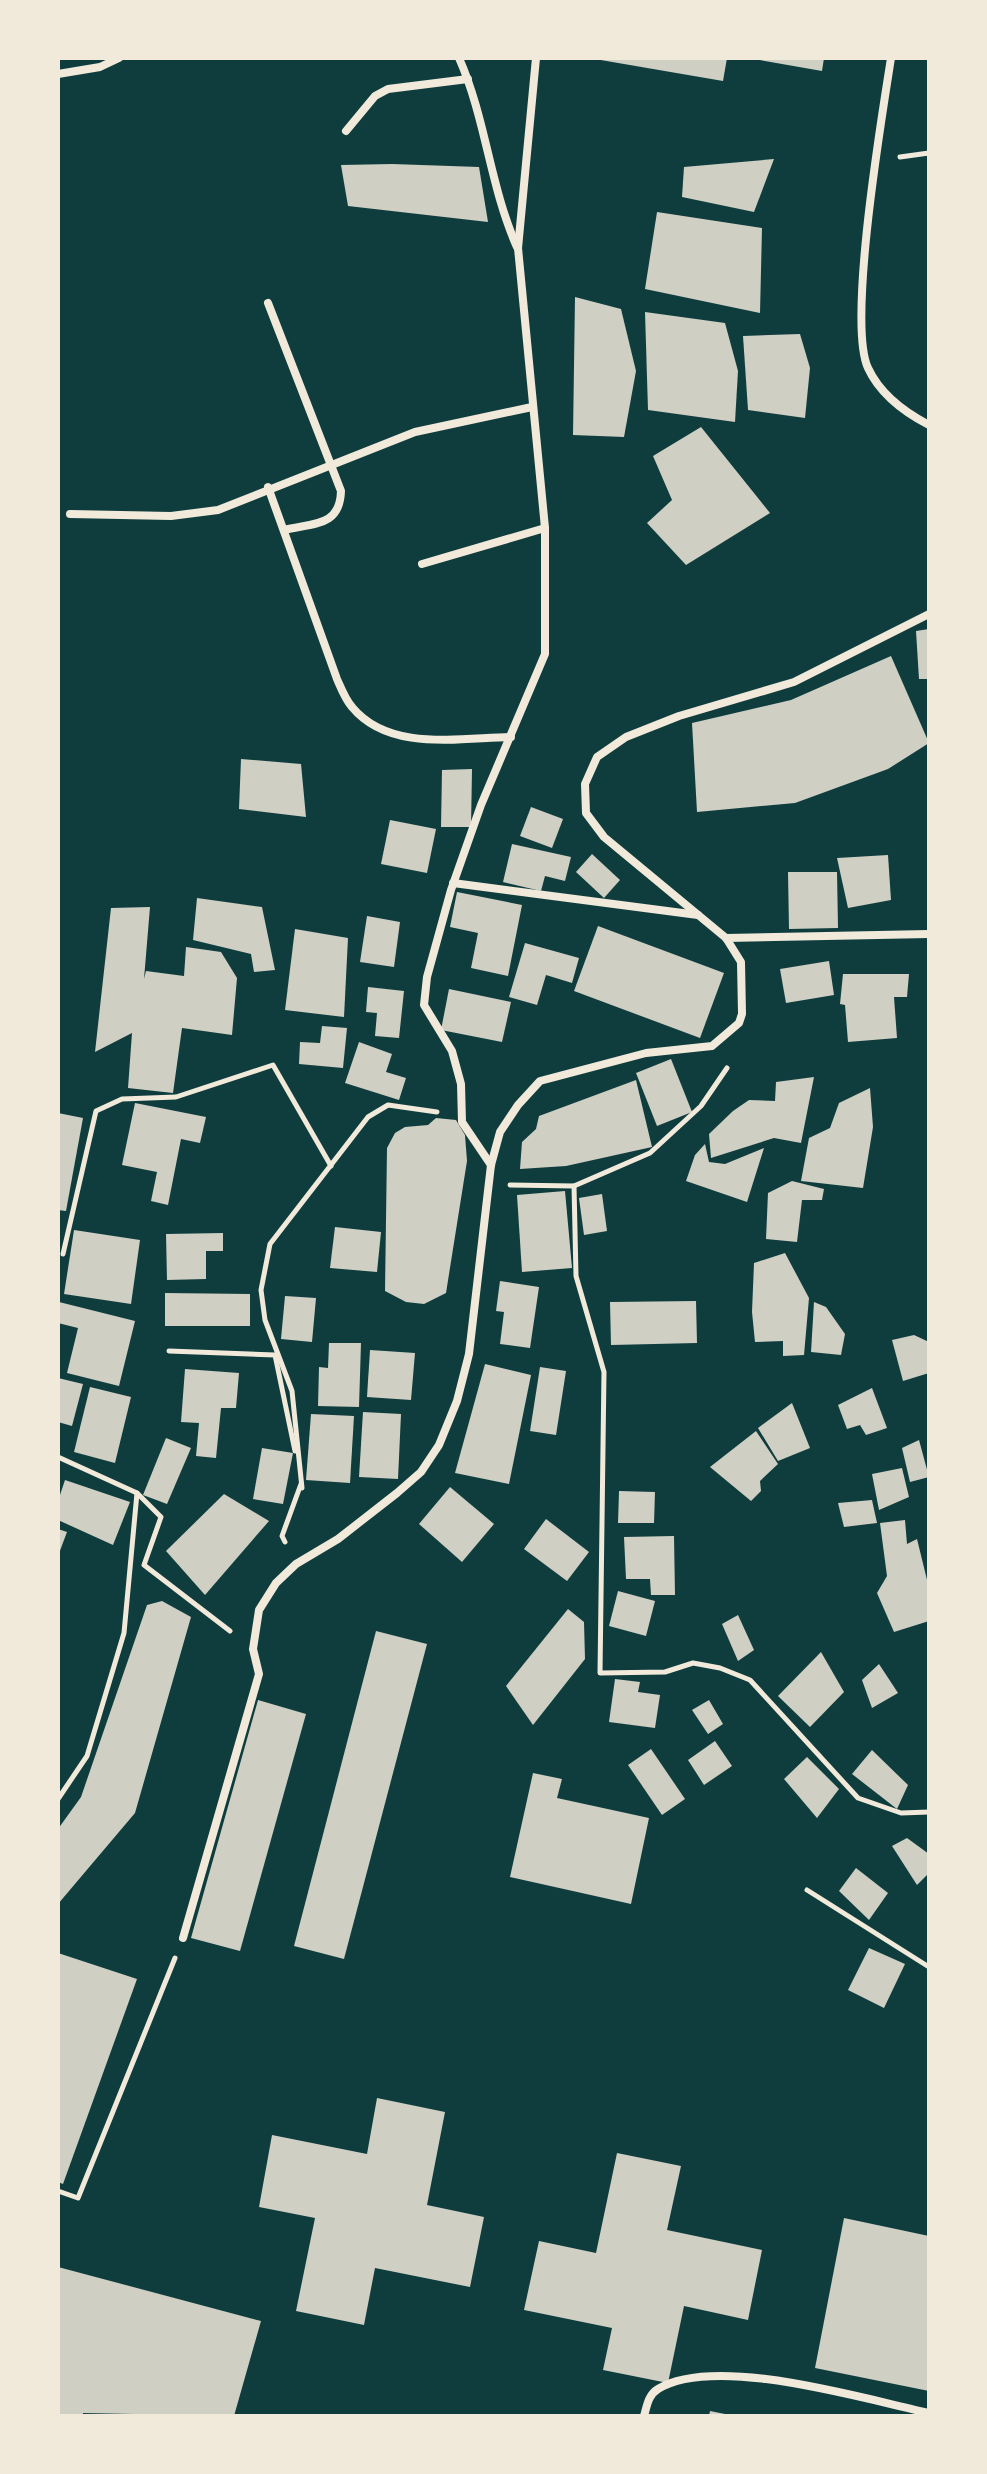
<svg xmlns="http://www.w3.org/2000/svg" width="987" height="2474" font-family="Overpass,sans-serif">
<style>
.building{fill:#cfcfc3}
.lines{fill:none;stroke-linecap:round;stroke-linejoin:round}
.path{stroke:#f1e9da;stroke-width:5}
.minor{stroke:#f1e9da;stroke-width:8}
</style>
<rect width="100%" height="100%" fill="#0f3d3e"/>
<g class="building">
<path d="M589,58H727L723,81Z"/>
<path d="M748,58H824L822,71Z"/>
<path d="M774,159L754,212L682,197L684,167Z"/>
<path d="M392,164L479,167L488,222L348,206L341,165Z"/>
<path d="M657,212L762,228L760,313L645,289Z"/>
<path d="M575,297L621,309L636,371L624,437L573,435Z"/>
<path d="M645,312L725,323L738,371L735,422L648,410Z"/>
<path d="M800,334L810,368L805,418L748,410L743,336Z"/>
<path d="M701,427L770,513L686,565L647,523L672,500L653,456Z"/>
<path d="M929,629V679H919L916,631Z"/>
<path d="M891,656L929,743L888,769L795,803L697,812L692,723L791,700Z"/>
<path d="M241,759L301,764L306,817L239,809Z"/>
<path d="M472,769L471,827H441L442,770Z"/>
<path d="M531,807L563,819L552,848L520,836Z"/>
<path d="M390,820L436,829L427,873L381,864Z"/>
<path d="M512,844L571,857L565,881L545,876L541,891L503,882Z"/>
<path d="M592,854L620,880L604,898L576,872Z"/>
<path d="M888,855L891,900L848,908L837,858Z"/>
<path d="M788,872H837L838,928L789,929Z"/>
<path d="M457,892L522,905L508,976L471,968L478,933L450,927Z"/>
<path d="M197,898L262,907L275,970L254,972L251,954L193,940Z"/>
<path d="M150,907L144,979L146,971L184,976L186,947L221,952L237,978L232,1035L182,1028L173,1093L128,1088L132,1033L95,1052L111,908Z"/>
<path d="M367,916L400,922L394,967L360,962Z"/>
<path d="M598,926L724,973L700,1038L574,991Z"/>
<path d="M295,929L348,938L344,1017L285,1010Z"/>
<path d="M525,943L579,958L572,983L546,975L537,1005L509,997Z"/>
<path d="M829,961L834,995L786,1003L780,969Z"/>
<path d="M843,974H909L907,997H894L897,1038L848,1042L845,1005L840,1004Z"/>
<path d="M368,987L404,991L399,1038L375,1036L377,1013L366,1012Z"/>
<path d="M449,989L511,1002L502,1042L441,1030Z"/>
<path d="M322,1026L347,1028L343,1068L299,1064L300,1042L320,1043Z"/>
<path d="M359,1042L392,1054L386,1072L406,1078L399,1100L345,1083Z"/>
<path d="M671,1059L692,1112L657,1126L636,1073Z"/>
<path d="M814,1077L801,1143L774,1138L711,1158L709,1134L733,1111L749,1100L775,1101L776,1082Z"/>
<path d="M636,1080L652,1147L566,1166L520,1169L522,1142L536,1129L539,1116Z"/>
<path d="M870,1088L873,1127L863,1188L801,1181L809,1138L830,1128L839,1103Z"/>
<path d="M135,1103L206,1117L200,1143L181,1139L168,1205L151,1201L157,1172L122,1165Z"/>
<path d="M58,1113L83,1118L66,1211L58,1210Z"/>
<path d="M436,1118L456,1120L465,1135L467,1161L446,1293L424,1304L406,1302L385,1291L387,1148L395,1133L405,1127L428,1125Z"/>
<path d="M705,1144L709,1162L725,1164L764,1148L747,1202L686,1181L695,1155Z"/>
<path d="M792,1181L824,1189L822,1200H802L797,1242L766,1239L768,1193Z"/>
<path d="M565,1191L572,1268L522,1272L517,1195Z"/>
<path d="M602,1194L607,1231L584,1235L579,1198Z"/>
<path d="M335,1227L381,1232L377,1272L330,1268Z"/>
<path d="M74,1230L140,1240L131,1304L64,1294Z"/>
<path d="M223,1233V1251H206V1279L167,1280L166,1234Z"/>
<path d="M785,1253L809,1298L804,1355L783,1356V1341L755,1342L752,1312L754,1263Z"/>
<path d="M500,1281L539,1287L530,1348L500,1344L504,1312L496,1311Z"/>
<path d="M165,1293L250,1294V1326H165Z"/>
<path d="M285,1296L316,1298L312,1342L281,1339Z"/>
<path d="M696,1301L697,1343L611,1345L610,1302Z"/>
<path d="M59,1302L135,1321L119,1386L67,1373L78,1328L58,1323Z"/>
<path d="M814,1302L826,1307L845,1334L841,1355L811,1352Z"/>
<path d="M914,1335L929,1342V1373L903,1381L892,1340Z"/>
<path d="M329,1343H361L359,1407L318,1406L319,1367L328,1368Z"/>
<path d="M370,1350L415,1353L411,1400L367,1397Z"/>
<path d="M485,1364L531,1375L509,1484L455,1473Z"/>
<path d="M540,1367L566,1371L556,1435L530,1431Z"/>
<path d="M185,1369L239,1373L236,1408H221L216,1458L196,1456L199,1423L181,1422Z"/>
<path d="M58,1378L83,1384L72,1426L58,1422Z"/>
<path d="M90,1387L131,1397L115,1463L74,1452Z"/>
<path d="M872,1388L887,1428L866,1435L860,1425L847,1429L838,1405Z"/>
<path d="M792,1403L810,1448L778,1461L758,1428Z"/>
<path d="M363,1412L401,1414L398,1479L359,1477Z"/>
<path d="M311,1414L354,1416L350,1483L306,1480Z"/>
<path d="M756,1431L778,1464L760,1481L761,1491L751,1501L710,1467Z"/>
<path d="M166,1438L191,1448L167,1504L143,1495Z"/>
<path d="M919,1440L929,1477L910,1482L902,1448Z"/>
<path d="M262,1448L293,1453L283,1504L253,1499Z"/>
<path d="M902,1468L909,1497L879,1510L872,1474Z"/>
<path d="M65,1480L130,1502L113,1545L58,1520V1501Z"/>
<path d="M450,1487L494,1524L462,1562L419,1524Z"/>
<path d="M619,1491L655,1492L654,1523H618Z"/>
<path d="M224,1494L269,1521L205,1595L166,1551Z"/>
<path d="M872,1500L877,1523L844,1527L838,1503Z"/>
<path d="M546,1519L589,1552L567,1581L524,1549Z"/>
<path d="M905,1520L907,1544L917,1539L929,1588V1621L894,1632L877,1593L887,1576L880,1523Z"/>
<path d="M58,1529L67,1532L58,1556Z"/>
<path d="M674,1536L675,1595H651L650,1579H626L624,1537Z"/>
<path d="M618,1591L655,1601L646,1636L609,1626Z"/>
<path d="M162,1601L191,1617L135,1813L58,1904V1829L81,1797L147,1605Z"/>
<path d="M568,1609L584,1622L585,1659L533,1725L506,1686Z"/>
<path d="M738,1615L754,1650L738,1661L722,1624Z"/>
<path d="M376,1631L427,1644L344,1959L294,1946Z"/>
<path d="M821,1652L844,1692L810,1727L778,1696Z"/>
<path d="M879,1664L898,1693L872,1708L862,1680Z"/>
<path d="M615,1679L640,1682L638,1692L660,1695L655,1728L609,1722Z"/>
<path d="M258,1700L306,1714L240,1951L191,1938Z"/>
<path d="M709,1700L723,1724L708,1734L692,1710Z"/>
<path d="M715,1741L732,1766L704,1785L688,1760Z"/>
<path d="M651,1749L685,1799L662,1815L628,1765Z"/>
<path d="M872,1750L908,1785L897,1809L852,1774Z"/>
<path d="M807,1757L839,1789L817,1818L784,1779Z"/>
<path d="M533,1773L562,1779L557,1798L649,1818L631,1904L510,1877Z"/>
<path d="M907,1838L929,1854V1873L917,1885L892,1846Z"/>
<path d="M856,1868L888,1893L869,1920L839,1891Z"/>
<path d="M869,1948L905,1964L884,2008L848,1990Z"/>
<path d="M58,1953L137,1979L63,2184L58,2182Z"/>
<path d="M377,2098L445,2112L427,2205L484,2217L470,2287L375,2268L364,2325L296,2311L315,2218L259,2207L272,2135L367,2154Z"/>
<path d="M617,2153L681,2166L667,2230L762,2250L748,2320L684,2306L668,2383L603,2370L612,2328L524,2310L539,2241L596,2253Z"/>
<path d="M844,2218L929,2236V2391L815,2368Z"/>
<path d="M58,2267L261,2321L234,2416L83,2413V2416H58Z"/>
<path d="M710,2411L730,2415V2416H709Z"/>
</g>
<g class="lines">
<g class="path">
<path d="M900,157L929,153"/>
<path d="M510,1185L574,1186L576,1276L604,1372L600,1673L665,1672L693,1663L720,1668L750,1680L858,1798L901,1813L929,1812"/>
<path d="M574,1186L650,1153L701,1106L727,1068"/>
<path d="M63,1254L96,1111L122,1099L176,1097L273,1065L331,1166"/>
<path d="M169,1351L275,1355L295,1451"/>
<path d="M58,1457L137,1493L161,1517L144,1565L230,1631"/>
<path d="M302,1488L292,1391L265,1320L261,1290L270,1244L368,1117L388,1105L437,1112"/>
<path d="M285,1542L282,1536L301,1484"/>
<path d="M58,1799L87,1756L124,1633L137,1493"/>
<path d="M807,1890L929,1967"/>
<path d="M58,2191L78,2198L175,1958"/>
</g>
<g class="minor">
<path d="M459,58C486,119 490,187 517,247"/>
<path d="M891,58C882,116 847,323 868,368C880,394 904,412 929,425"/>
<path d="M58,74L100,67L119,58"/>
<path d="M346,131L375,96L388,89L468,79"/>
<path d="M268,303L341,491C340,527 313,523 284,530"/>
<path d="M268,487L337,679C341,688 345,699 352,707C389,752 459,738 511,737"/>
<path d="M70,514L171,516L218,510L415,432L532,407"/>
<path d="M422,564L545,528"/>
<path d="M453,883L698,915"/>
<path d="M726,938L929,934"/>
<path d="M491,1165L462,1122L461,1084L452,1051L424,1005L427,977L451,890L481,805L545,654V528L518,248L536,58"/>
<path d="M183,1938L259,1674L253,1649L259,1610L276,1583L296,1564L338,1539L397,1493L421,1472L439,1445L457,1401L469,1354L491,1165L500,1132L518,1105L540,1081L646,1053L712,1046L739,1023L742,1014L741,962L726,938L604,837L586,813L585,784L597,757L626,737L679,716L794,682L929,614"/>
<path d="M644,2416C647,2406 648,2395 658,2389C715,2354 864,2399 929,2413"/>
</g>
</g>
<rect width="987" height="2474" fill="none" stroke="#f1e9da" stroke-width="120"/>
</svg>
